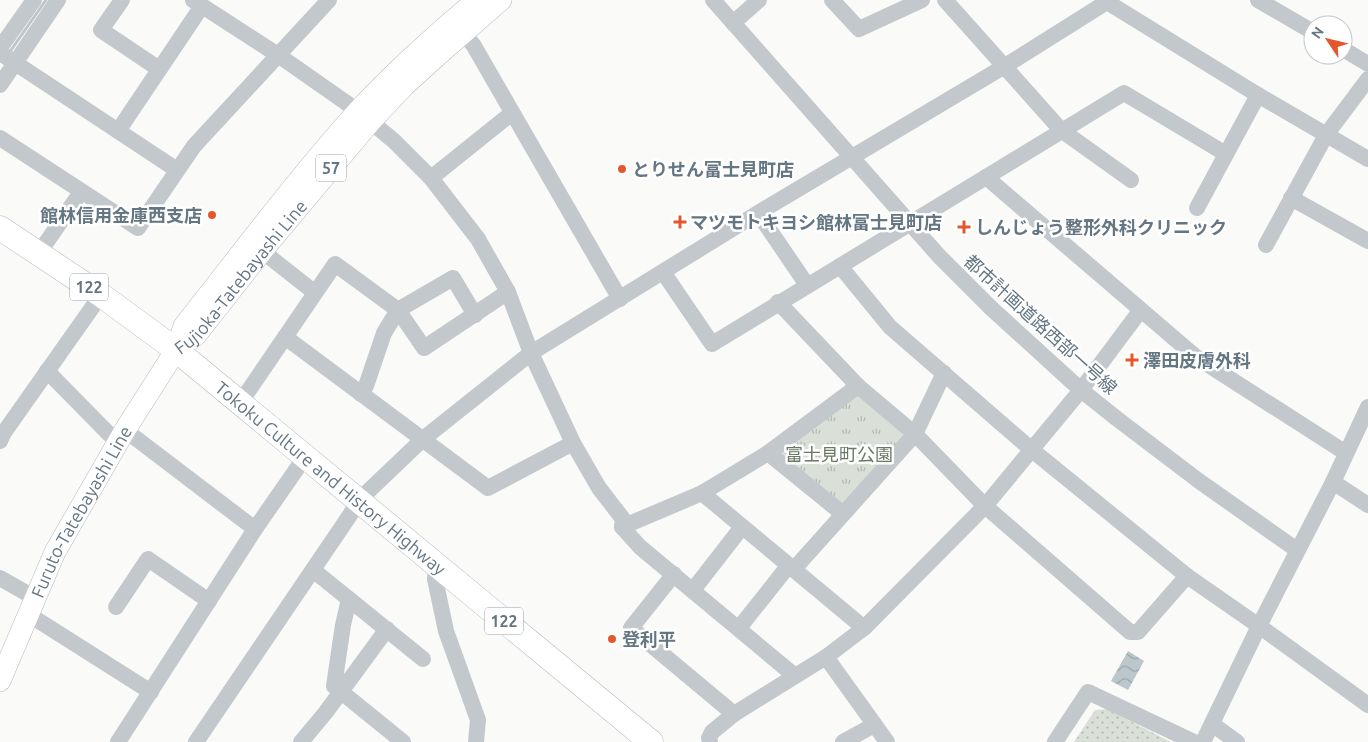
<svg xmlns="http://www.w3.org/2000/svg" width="1368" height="742" font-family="Ubuntu,'Noto Sans JP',sans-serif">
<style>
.grass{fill:url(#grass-dots)}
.park{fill:url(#park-tufts)}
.water{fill:url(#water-waves)}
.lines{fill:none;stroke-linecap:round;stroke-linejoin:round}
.stream{stroke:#bbc7cb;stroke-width:3}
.major-casing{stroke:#b5babe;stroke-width:22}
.highway-casing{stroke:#b4b9bd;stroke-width:25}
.minor{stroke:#c3c8cc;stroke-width:16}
.major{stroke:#fff;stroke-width:21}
.highway{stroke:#fff;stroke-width:24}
.poi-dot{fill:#e4572e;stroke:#fff;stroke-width:2}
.labels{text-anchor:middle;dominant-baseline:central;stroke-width:5;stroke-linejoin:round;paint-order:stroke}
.shield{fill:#fff;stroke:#939fa8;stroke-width:1}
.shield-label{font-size:16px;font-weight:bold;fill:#657683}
.poi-label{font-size:18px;font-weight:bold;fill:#657683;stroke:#fff;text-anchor:start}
.street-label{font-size:18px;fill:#657683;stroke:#fff}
.park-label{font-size:18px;fill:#687a64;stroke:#fff}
</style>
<defs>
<pattern id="grass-dots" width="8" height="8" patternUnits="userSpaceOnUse" patternTransform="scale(1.25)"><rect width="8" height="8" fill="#dadfd7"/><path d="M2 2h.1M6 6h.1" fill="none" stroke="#b4b9b4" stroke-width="1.8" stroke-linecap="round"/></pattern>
<pattern id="park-tufts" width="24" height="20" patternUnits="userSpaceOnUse" patternTransform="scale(1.25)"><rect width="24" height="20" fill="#dadfd7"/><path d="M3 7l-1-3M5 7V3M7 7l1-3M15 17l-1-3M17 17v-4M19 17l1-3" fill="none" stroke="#b4b9b4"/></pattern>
<pattern id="water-waves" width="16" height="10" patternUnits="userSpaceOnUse" patternTransform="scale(1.25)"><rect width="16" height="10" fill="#bbc7cb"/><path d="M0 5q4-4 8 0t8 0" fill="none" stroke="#9ca6aa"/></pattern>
</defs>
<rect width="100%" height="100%" fill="#fafaf8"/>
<path class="grass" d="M1107,709L1171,742H1074L1095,710Z"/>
<path class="park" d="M858,386L915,434L843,514L768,453Z"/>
<path class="water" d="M1128,651L1144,661L1128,690L1111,681Z"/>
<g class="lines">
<path class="stream" d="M9,53L46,0"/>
<g class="major-casing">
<g id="major">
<path id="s1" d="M176,350L196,335L262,251L371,121L405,85L438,55L501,0"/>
<path id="s2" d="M0,681L55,552L125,430L176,350L184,326C241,254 296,180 357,112C394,72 435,35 477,0"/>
</g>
</g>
<g class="highway-casing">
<g id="highway">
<path id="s3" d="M0,228L101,295L176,350L651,742"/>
</g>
</g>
<g class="minor">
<path d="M122,0L101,30L159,69"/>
<path d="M193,0L278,55L358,111L394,141L431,178L478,239L508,292L531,353L573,443L599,488L623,519L622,527L640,547L795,676"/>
<path d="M713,0L939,256L991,308L1081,390L1116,418L1199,481L1297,550"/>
<path d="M832,0L859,29L922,0"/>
<path d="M945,0L1061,130L1131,180"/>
<path d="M1258,0L1313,32"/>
<path d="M1107,2L1258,95L1368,159"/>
<path d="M733,23L759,0"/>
<path d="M463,32L474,46L620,299"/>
<path d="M0,48L34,0"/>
<path d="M1343,49L1368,64"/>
<path d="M0,53L177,170"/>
<path d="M0,85L58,0"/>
<path d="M118,131L202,6"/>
<path d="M0,138L138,228L194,146L329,0"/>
<path d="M986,177L1196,357L1346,453"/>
<path d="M431,178L512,113"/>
<path d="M1291,198L1368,241"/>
<path d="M1197,208L1258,95"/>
<path d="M758,213L807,285"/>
<path d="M1266,245L1326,135L1368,79"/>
<path d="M262,251L314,292"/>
<path d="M39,253L81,192"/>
<path d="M840,266L890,327L1032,450L1187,576L1259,626L1368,705"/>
<path d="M663,272L712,344L1124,93L1226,154"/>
<path d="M778,302L858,386L915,434L985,506L1130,632H1138L1187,576"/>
<path d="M285,337L488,488L573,443"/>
<path d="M47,371L109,434L119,441"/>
<path d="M361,394L366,386L384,333L398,310L453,278L475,315"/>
<path d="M240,403L335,264L398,310L424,348L508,292"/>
<path d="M125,430L255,529"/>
<path d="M0,441L3,434L101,295"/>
<path d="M768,453L843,514"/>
<path d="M1333,482L1368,505"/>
<path d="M702,493L864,628"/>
<path d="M622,527L702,493L768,453L858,386"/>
<path d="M436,565L435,579L446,631L478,720L476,742"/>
<path d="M794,569L915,434L944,373"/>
<path d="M313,570L423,659"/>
<path d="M674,574L631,628L734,714"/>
<path d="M0,578L35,598"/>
<path d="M693,590L742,527"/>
<path d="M349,599L343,625L334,686L403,742"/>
<path d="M116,607L148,559L209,601"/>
<path d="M28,614L151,692"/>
<path d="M739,628L789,565"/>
<path d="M826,657L887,742"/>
<path d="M1212,724L1237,742"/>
<path d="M118,742L255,529L305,457"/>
<path d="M196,742L350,515L358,501L423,439L531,353L758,213L1005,66L1110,0"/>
<path d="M301,742L326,712L387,629"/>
<path d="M710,742L709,738L712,732L734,714L826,657L864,628L985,506L1081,390L1140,311"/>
<path d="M843,742L874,725"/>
<path d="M1055,742L1088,692L1194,742"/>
<path d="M1203,742L1259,626L1333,482L1368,407"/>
</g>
<use href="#major" class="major"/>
<use href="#highway" class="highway"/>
</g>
<g class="poi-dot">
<circle cx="622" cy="169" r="5"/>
<circle cx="212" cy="215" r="5"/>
<path d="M677.5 214.5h5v5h5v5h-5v5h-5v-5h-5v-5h5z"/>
<path d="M961.5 219.5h5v5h5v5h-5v5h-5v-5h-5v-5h5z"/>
<path d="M1129.5 352.5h5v5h5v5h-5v5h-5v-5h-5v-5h5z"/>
<circle cx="612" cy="639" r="5"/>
</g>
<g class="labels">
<g class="shield">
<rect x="316" y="154.5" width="30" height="27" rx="4"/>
<rect x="70" y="273.5" width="38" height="27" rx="4"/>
<rect x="485" y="607.5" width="38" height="27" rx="4"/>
</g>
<g class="shield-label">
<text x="331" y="168">57</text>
<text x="89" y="287">122</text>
<text x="504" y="621">122</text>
</g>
<g class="poi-label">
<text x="632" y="169">とりせん富士見町店</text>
<text x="202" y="215" text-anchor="end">館林信用金庫西支店</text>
<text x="690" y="222">マツモトキヨシ館林富士見町店</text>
<text x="975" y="227">しんじょう整形外科クリニック</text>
<text x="1143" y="360">澤田皮膚外科</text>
<text x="622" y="639">登利平</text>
</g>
<g class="street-label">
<text stroke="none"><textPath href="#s1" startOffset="98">Fujioka-Tatebayashi Line</textPath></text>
<text transform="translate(1041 324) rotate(42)">都市計画道路西部一号線</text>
<text stroke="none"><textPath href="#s3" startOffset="415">Tokoku Culture and History Highway</textPath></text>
<text stroke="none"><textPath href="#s2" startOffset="188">Furuto-Tatebayashi Line</textPath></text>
</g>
<g class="park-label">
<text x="839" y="454">富士見町公園</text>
</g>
</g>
<g transform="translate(1328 40) rotate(305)"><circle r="24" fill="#ffffff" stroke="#c1c8cd"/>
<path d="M0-4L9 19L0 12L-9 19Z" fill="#e4572e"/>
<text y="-8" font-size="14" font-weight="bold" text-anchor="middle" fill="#657683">N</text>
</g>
</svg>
